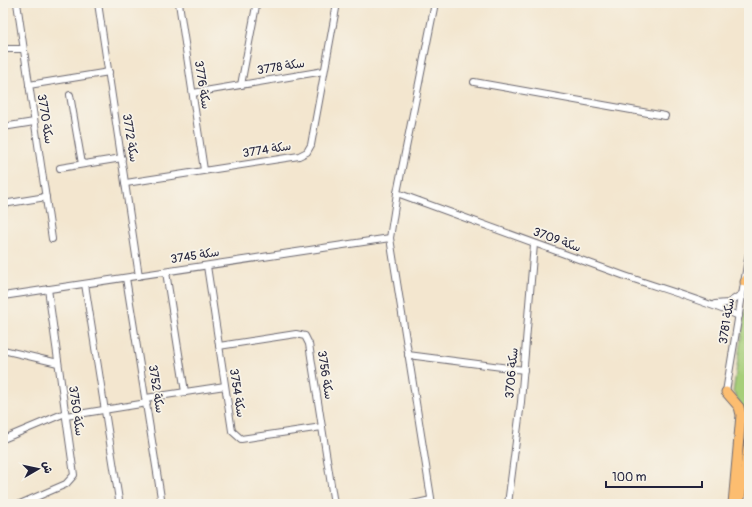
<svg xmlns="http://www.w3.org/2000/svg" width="752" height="507" font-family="Pangolin,'Playpen Sans Arabic',sans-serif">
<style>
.green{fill:#a6ce79;stroke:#64785a}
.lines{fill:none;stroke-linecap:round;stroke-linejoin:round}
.minor-casing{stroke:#6b676f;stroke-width:8}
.highway-casing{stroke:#6b676f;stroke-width:11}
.minor{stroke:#fff;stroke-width:6}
.highway{stroke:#fcbd6f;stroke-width:9}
.labels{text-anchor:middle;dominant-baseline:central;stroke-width:3.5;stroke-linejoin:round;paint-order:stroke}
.street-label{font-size:12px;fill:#22223b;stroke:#f7f3e8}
</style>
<rect width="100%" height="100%" fill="#f7f3e8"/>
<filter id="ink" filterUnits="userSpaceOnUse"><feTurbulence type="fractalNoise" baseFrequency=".025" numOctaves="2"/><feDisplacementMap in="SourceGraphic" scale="8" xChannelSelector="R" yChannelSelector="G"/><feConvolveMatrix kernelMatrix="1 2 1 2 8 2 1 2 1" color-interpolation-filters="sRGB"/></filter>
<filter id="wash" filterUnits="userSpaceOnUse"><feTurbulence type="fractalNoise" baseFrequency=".012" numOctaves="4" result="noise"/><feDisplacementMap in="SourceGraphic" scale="16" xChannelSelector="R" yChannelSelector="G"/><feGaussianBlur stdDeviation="0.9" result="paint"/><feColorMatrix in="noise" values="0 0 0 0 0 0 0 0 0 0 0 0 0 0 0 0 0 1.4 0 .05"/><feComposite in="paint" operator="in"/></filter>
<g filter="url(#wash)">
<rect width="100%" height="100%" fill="#f3e6cf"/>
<path class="green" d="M749,285V416L733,392Z"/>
</g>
<g filter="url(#ink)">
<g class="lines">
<g class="minor-casing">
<g id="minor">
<path d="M17,3L52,239"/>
<path d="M98,3L139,276"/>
<path d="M179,3L204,170"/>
<path d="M3,49H23"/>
<path d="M474,82L665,116"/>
<path d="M29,85L109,72"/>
<path d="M241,85L256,6"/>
<path d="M193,93L324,71"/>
<path d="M70,95L82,164"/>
<path d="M3,127L34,122"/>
<path d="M60,168L122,158"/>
<path d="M126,183L299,156L307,152L311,145L337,3"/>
<path d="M397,193C473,221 549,249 625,276C663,289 702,300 739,316"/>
<path d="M3,204L46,197"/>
<path d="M207,266L232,431L241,439L322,427"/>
<path d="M166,272L185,392"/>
<path d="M126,278L162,504"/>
<path d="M85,284L119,500"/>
<path d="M3,296L390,238"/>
<path d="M715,304L728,303L742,294"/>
<path d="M219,346L296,334L305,336L309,344L334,504"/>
<path d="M3,350L58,363"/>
<path d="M408,355L524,370"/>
<path d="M726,392L749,253"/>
<path d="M146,398L225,386"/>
<path d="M66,416L147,403"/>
<path d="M3,439L65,413"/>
<path d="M20,504L66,484L74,475L48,289"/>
<path d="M154,504L162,502"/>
<path d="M413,504L431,500"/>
<path d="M432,504L390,238L397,193L435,3"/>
<path d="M508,504L521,402L534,244"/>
</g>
</g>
<g class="highway-casing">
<g id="highway">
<path d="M745,282L749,276"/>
<path d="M726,392L739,407L741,415L733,504"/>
<path d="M739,504L749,443"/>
</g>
</g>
<use href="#minor" class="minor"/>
<use href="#highway" class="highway"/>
</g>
</g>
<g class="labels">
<g class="street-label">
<text transform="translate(281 67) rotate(-9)">سكة 3778</text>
<text transform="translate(202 85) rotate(81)">سكة 3776</text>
<text transform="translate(45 119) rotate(81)">سكة 3770</text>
<text transform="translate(130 138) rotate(81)">سكة 3772</text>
<text transform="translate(267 150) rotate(-9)">سكة 3774</text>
<text transform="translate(557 240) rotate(20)">سكة 3709</text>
<text transform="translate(195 256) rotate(-9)">سكة 3745</text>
<text transform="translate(727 321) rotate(-81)">سكة 3781</text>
<text transform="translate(512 373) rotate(-85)">سكة 3706</text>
<text transform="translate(325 375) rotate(81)">سكة 3756</text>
<text transform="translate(156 389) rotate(81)">سكة 3752</text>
<text transform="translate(237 393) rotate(81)">سكة 3754</text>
<text transform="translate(76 411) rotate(82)">سكة 3750</text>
</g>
</g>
<rect width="752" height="507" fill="none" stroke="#f7f3e8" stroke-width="16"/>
<g transform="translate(38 469) rotate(81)" stroke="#f7f3e8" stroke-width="3" paint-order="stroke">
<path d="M0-3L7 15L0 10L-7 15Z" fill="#22223b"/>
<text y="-6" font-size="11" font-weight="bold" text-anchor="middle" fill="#22223b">ش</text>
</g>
<path d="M606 481v6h96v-6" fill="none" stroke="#22223b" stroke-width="2"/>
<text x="612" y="481" font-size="12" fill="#22223b" stroke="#f7f3e8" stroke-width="3" paint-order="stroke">100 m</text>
</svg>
